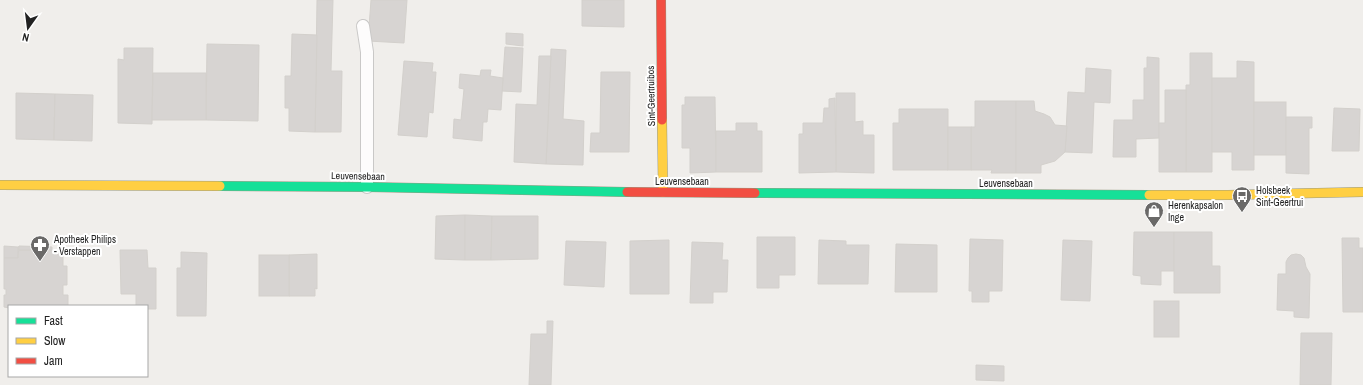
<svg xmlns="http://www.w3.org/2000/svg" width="1363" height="385" font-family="'Archivo Narrow',sans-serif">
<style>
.building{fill:#d7d4d2;stroke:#d3d0cc}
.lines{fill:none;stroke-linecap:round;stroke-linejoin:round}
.lane-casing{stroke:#c9c8c7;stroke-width:14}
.fast-casing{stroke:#999a82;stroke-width:10}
.slow-casing{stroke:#999a82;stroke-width:10}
.jam-casing{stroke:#999a82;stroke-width:10}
.lane{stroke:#fdfcfc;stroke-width:12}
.fast{stroke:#16e098;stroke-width:9}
.slow{stroke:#ffcf43;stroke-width:9}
.jam{stroke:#f24e42;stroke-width:9}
.labels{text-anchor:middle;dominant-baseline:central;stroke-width:4;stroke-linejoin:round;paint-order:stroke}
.street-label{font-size:10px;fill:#222;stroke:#fff}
.poi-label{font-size:10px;fill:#222;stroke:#fff;text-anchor:start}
</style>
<rect width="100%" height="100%" fill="#f0eeeb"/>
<g class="building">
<path d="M317,0H333L331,71H342L341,132H315Z"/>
<path d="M371,0H407L404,43L368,41Z"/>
<path d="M582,0H624V27L582,26Z"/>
<path d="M506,33L523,34V46L506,44Z"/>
<path d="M292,34L317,35L315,132L289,131V108H285V76H291Z"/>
<path d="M207,44L259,45L258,121L206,120Z"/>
<path d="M505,47L523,48L521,92L502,91Z"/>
<path d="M124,48H153L152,124L118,123V59L124,60Z"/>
<path d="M551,49L566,50L563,119L584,121L583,165L546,164Z"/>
<path d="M1190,53H1212V172H1186V85H1190Z"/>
<path d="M539,56H551L546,164L514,162L516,104L537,105Z"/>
<path d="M1147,57L1159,58V138L1136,139V157H1113L1114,120H1133V100H1144V68H1147Z"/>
<path d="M404,61L433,63L432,72H436L433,113L429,112L427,137L398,135Z"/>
<path d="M1237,61L1254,62V170H1232V152H1212V78H1237Z"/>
<path d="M1086,68L1111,70L1110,103L1094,102L1092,153L1065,152L1068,92L1085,93Z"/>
<path d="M481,70H491L490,76L503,78L501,110L488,109L487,122H483L482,141L453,138L454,119L461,120L464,89L459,88L460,74L480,76Z"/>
<path d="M601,72H630L629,152H590L591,133H600Z"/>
<path d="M153,73H206V120H152Z"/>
<path d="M1165,90H1186V172H1159V123H1165Z"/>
<path d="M16,93L55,94L54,140L16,139Z"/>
<path d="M836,93H855V122L863,121V135H874V173L836,172Z"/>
<path d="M55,94L93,95L92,141L54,140Z"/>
<path d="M685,97H715L716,172L690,173V148H682V105H685Z"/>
<path d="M835,98L836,172L799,173V134H803V123H823L824,108H829V99Z"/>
<path d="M975,101H1016V173H991L992,170H971V127H975Z"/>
<path d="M1016,101H1034L1035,111L1044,114L1050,117L1055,125L1067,126L1065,152L1055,161L1041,165V173H1016Z"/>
<rect x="1254" y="102" width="32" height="53"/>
<path d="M1334,108L1360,109L1359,151H1332Z"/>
<path d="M899,109H948V170H893V123H899Z"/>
<path d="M1286,117H1312V128H1309V174L1286,173Z"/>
<path d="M736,123H757V131H762V172H716V131H736Z"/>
<rect x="948" y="127" width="23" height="43"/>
<path d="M465,215V260L435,259L436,216Z"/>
<path d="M465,215L492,216L491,260H465Z"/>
<path d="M492,216H538V259L491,260Z"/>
<path d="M1134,232H1174V271H1161V285L1141,284V276L1133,275Z"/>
<path d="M1174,232H1212V266H1220V293H1174Z"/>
<path d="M757,237H795V275H779V288H757Z"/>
<path d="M1342,238H1359V248H1363V312H1343Z"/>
<path d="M970,239L1003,240L1002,291H989V302H972V291H969Z"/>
<path d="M669,240V294H630V241Z"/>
<path d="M819,240L846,241V245H869L868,284H818Z"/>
<path d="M1063,240L1092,241L1090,301L1061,300Z"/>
<path d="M566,241L606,242L604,287L564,285Z"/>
<path d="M692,242L723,243L722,260H728L727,292H713V303H690Z"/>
<path d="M896,244L937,245V292H895Z"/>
<path d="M4,246L18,247V258H4Z"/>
<path d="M19,246V250H63V266H67V285H63V295H68V306H9V308L4,307V295H6V289H4V258H18Z"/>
<path d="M19,246L52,247V250H19Z"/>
<path d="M120,250H147L148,268H156V309H147V306H136V294H121Z"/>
<path d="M181,252L207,253L206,316H177V268H181Z"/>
<path d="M317,254V289L315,288V296H289V255Z"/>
<path d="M1296,254L1301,255L1304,258L1306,267L1310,274L1309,318L1294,317V311L1277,310L1278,274H1286V262L1288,258L1291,255Z"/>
<rect x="259" y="255" width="30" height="41"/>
<rect x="1154" y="301" width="25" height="36"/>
<path d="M547,321H553L551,385H529L531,334H547Z"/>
<path d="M1301,333H1332L1331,385H1300Z"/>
<path d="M976,365L1004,366V381L976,380Z"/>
</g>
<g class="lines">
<g class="lane-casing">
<path id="lane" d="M363,26L367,52V187"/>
</g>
<g class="fast-casing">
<g id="fast">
<path d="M220,186L367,187L627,192"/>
<path d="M755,193L1149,195"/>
</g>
</g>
<g class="slow-casing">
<g id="slow">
<path d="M662,120L663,192"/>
<path d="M0,185L220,186"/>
<path d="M1149,195H1228L1363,192"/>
</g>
</g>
<g class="jam-casing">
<g id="jam">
<path d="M661,0L662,120"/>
<path d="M627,192L755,193"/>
</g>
</g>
<use href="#lane" class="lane"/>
<use href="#fast" class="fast"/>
<use href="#slow" class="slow"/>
<use href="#jam" class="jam"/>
</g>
<defs>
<g id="bus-pin" transform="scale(1)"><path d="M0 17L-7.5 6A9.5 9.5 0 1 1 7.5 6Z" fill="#6a6968" stroke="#fff"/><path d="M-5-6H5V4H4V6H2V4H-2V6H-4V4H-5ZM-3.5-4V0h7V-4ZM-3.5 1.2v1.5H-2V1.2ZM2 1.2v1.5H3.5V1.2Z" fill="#fff"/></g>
<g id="shop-pin" transform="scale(1)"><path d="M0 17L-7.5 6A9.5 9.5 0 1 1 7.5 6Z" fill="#6a6968" stroke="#fff"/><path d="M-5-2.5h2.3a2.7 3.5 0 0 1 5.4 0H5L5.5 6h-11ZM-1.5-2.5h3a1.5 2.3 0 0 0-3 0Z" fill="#fff"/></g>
<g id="pharmacy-pin" transform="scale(1)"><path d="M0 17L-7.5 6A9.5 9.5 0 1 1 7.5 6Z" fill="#6a6968" stroke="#fff"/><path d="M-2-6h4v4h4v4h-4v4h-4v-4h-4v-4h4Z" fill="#fff"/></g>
</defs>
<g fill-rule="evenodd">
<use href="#bus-pin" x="1242" y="196"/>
<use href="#shop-pin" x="1154" y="211"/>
<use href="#pharmacy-pin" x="40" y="245"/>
</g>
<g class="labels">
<g class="street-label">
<text transform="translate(651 96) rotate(-91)">Sint-Geertruibos</text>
<text transform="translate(358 176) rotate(1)">Leuvensebaan</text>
<text x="682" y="181">Leuvensebaan</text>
<text x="1006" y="183">Leuvensebaan</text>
</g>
<g class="poi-label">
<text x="1256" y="190">Holsbeek<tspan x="1256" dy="12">Sint-Geertrui</tspan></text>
<text x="1168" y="205">Herenkapsalon<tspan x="1168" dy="12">Inge</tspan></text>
<text x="54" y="239">Apotheek Philips<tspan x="54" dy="12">- Verstappen</tspan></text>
</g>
</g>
<rect x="8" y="305" width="140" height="72" fill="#ffffff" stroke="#a7a7a7"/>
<rect x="16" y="318" width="20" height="6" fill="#16e098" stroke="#a7a7a7"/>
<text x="44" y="325" font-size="12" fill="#222222">Fast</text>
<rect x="16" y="338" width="20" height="6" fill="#ffcf43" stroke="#a7a7a7"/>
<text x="44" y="345" font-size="12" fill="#222222">Slow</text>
<rect x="16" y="358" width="20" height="6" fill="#f24e42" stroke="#a7a7a7"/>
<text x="44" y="365" font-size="12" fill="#222222">Jam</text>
<g transform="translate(28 28) rotate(194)" stroke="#ffffff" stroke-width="3" paint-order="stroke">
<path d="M0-3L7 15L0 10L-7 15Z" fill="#222222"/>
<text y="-6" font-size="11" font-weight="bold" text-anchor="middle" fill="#222222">N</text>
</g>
</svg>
